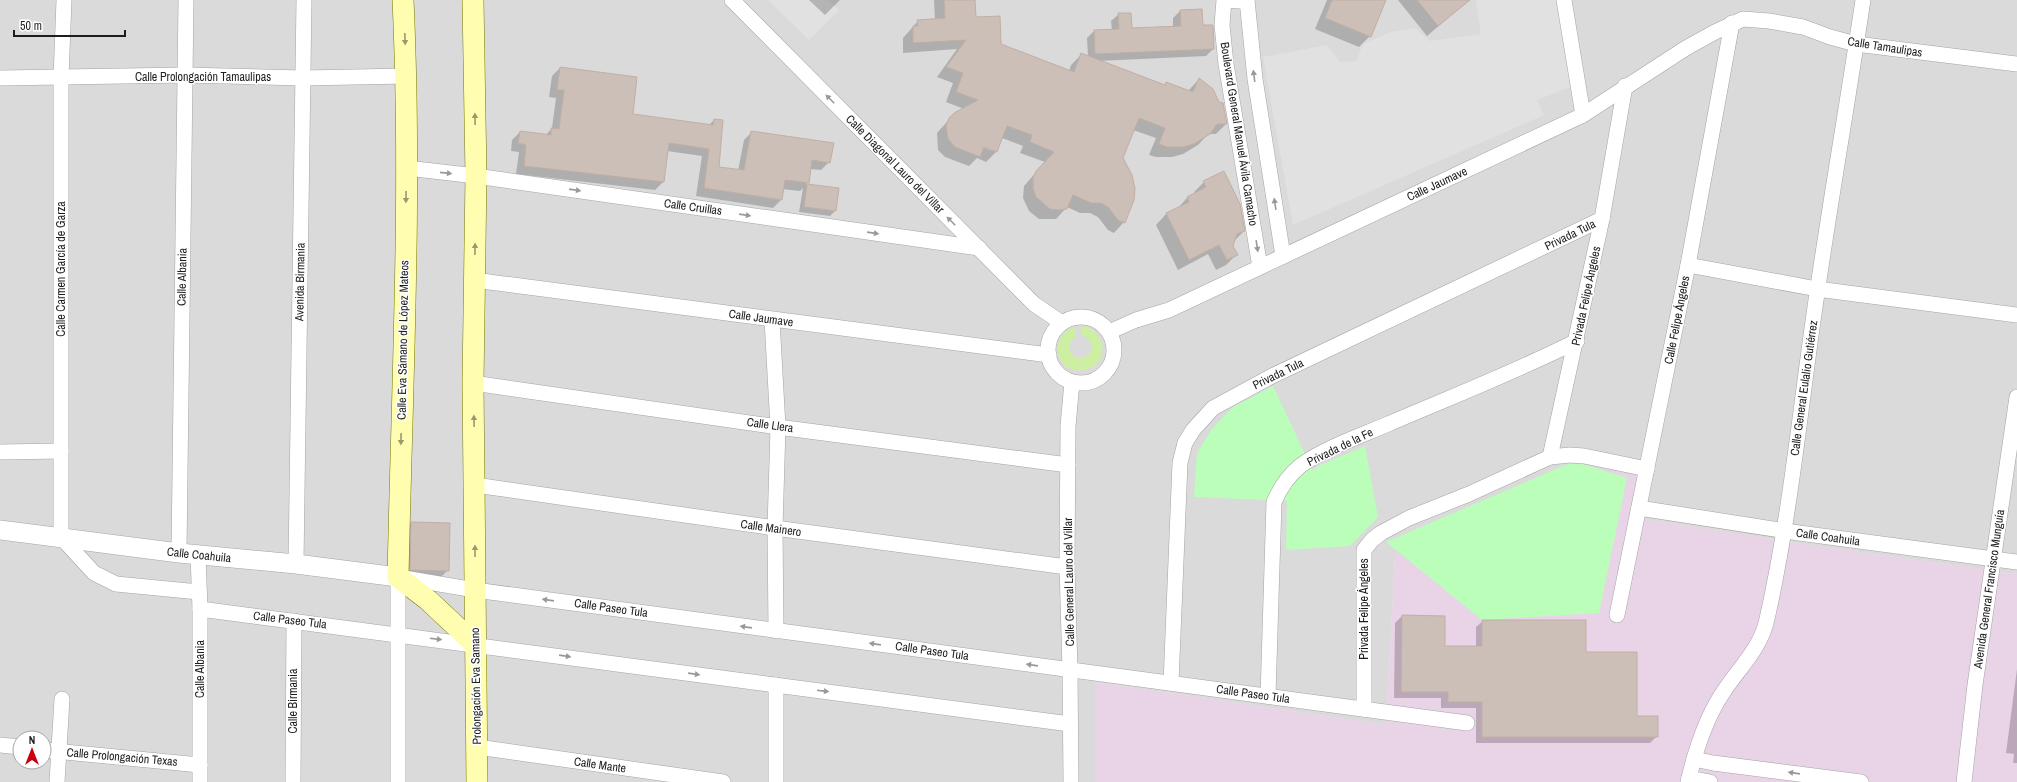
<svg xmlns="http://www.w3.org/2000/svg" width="2017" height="782" font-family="'Archivo Narrow',sans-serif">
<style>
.residential{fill:#dbdada;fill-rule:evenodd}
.industrial{fill:#e9d3e7}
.grass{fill:#cdefa2}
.park{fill:#bafeba}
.parking{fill:#e1e1e1}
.shadow{fill:#0003;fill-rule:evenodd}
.building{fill:#ccbfb8;stroke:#c2aea3}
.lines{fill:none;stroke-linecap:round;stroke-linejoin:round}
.minor-casing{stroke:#a4a4a4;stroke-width:16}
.tertiary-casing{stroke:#a4a4a4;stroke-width:20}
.secondary-casing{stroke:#747800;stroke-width:22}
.minor{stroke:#fff;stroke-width:15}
.tertiary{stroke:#fff;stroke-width:19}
.secondary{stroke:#fffdb0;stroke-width:21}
.oneway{fill:#99986e}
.oneway2{fill:#999}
.labels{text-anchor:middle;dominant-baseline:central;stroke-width:3;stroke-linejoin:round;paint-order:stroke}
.street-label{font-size:12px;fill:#1d1d1d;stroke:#fff}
</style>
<rect width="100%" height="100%" fill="#efeae2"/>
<path class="residential" d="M0,0H2017V574L1809,545L1642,519L1395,554L1386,725L1095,682V782H0ZM20,738H44V762H20Z"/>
<path class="industrial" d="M1577,465L1653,479L1642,519L1809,545L2017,574V782H1095V682L1386,725L1395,554Z"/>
<path class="grass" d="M1081,325C1107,330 1111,365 1084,370C1056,375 1047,338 1074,326L1076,336L1069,344L1071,354L1080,359L1090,354C1094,345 1091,338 1081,335Z"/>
<g class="park">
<path d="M1273,386L1312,469L1311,471L1320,465L1365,446L1378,517L1350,546L1286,550L1287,501L1194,497L1197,453L1212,429L1233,407Z"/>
<path d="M1570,463L1586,465L1627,478L1599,613L1482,620L1386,542Z"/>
</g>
<g class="parking">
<path d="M768,0H828L839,10L809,40Z"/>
<path d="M1476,0H1570L1583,82L1537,100L1544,115L1293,225L1263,57L1327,45L1340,62L1356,61L1363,44L1391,32L1415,28L1430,41L1481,34Z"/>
</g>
<g class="shadow">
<path d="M809,0H840L825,15Z"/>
<path d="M934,0H974L975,18L1000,45L1069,71L1071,65L1082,54L1088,57L1087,38L1094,31L1112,30L1111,21L1119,14L1131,29L1173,27V18L1180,11L1202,26L1213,49L1206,56L1098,61L1164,86L1166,83L1188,91L1199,79L1218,103L1222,104L1226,124L1216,134H1208L1198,145L1183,154L1172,157H1156L1149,155L1156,138L1133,130L1122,158L1124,222L1114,233L1108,230L1098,217L1090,213H1080L1067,207L1056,219H1039L1029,211L1023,198L1024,186L1045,162L1020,153L1023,146L1002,138L996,152L986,162L977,158L969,166L945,157L938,150L937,133L954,114L964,109L946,102L953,83L937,77L957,49L903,53V38L918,21L935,20ZM980,144L993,149V151L979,146Z"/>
<path d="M1327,0H1385L1370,36L1359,47L1315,29Z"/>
<path d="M1398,0H1469L1427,36Z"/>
<path d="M560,68L632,115L708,126L714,120L718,168L738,171L744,140L752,132L829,162L821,170L810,169L806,185L838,189L835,211L830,216L799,212L803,188L800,191L782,189L781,200L773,208L696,196L702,156L667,151L663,182L655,190L516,174L519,152L511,151L512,140L520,132L546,135L552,128L556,98L549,97L552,76Z"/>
<path d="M1204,182L1244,231L1234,241L1232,246L1236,255L1226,265L1216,270L1208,254L1178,270L1156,225L1166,214L1177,209L1187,198L1195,194L1194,192Z"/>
<path d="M412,523L448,570L440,578L403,577L404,531Z"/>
<path d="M1402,616L1444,647H1476V627L1483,621L1585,653L1636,717L1657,736L1650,743H1476V708H1441V698H1394L1395,623Z"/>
<path d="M2017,669V763H2013L2014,754L2006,753Z"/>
</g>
<g class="building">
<path d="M944,0H975L976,17L1000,16L1001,44L1074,72L1081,53L1165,85L1166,82L1193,92L1199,78L1213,89L1219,102L1223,103L1227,124H1217L1210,134L1194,144L1183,147H1167L1159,144L1165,128L1139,118L1123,158L1132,175L1135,188L1134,200L1125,223L1118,220L1108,207L1101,203H1091L1073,195L1067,209L1059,210L1050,209L1036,197L1033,188V178L1036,171L1054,152L1030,142L1032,135L1007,126L997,152L984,147L980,157L955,147L948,139L946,126L949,118L954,113L978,100L956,92L963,73L946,67L966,40L913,43V26H918L917,20L945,18Z"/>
<path d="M1332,0H1386L1371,37L1325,18Z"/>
<path d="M1417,0H1470L1438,26Z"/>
<path d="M1202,9L1203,25H1213L1214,49L1095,54L1094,30L1119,29L1118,13H1131L1132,28L1181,26L1180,10Z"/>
<path d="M560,67L637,77L633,114L713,125L714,119L723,120L719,167L744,170L751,131L834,143L830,163L812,160L809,183L785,180L782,200L704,188L709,149L669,143L664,182L524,166L526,145L518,143L520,131L551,135V128L559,129L564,90H557Z"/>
<path d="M1224,171L1240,204L1245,231L1237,234L1233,246L1238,255L1227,260L1219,245L1189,260L1166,213L1189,202L1187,197L1206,187L1203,181Z"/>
<path d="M807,184L839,188L836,211L804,207Z"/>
<path d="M411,522L450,523L449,571L410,570Z"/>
<path d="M1402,615L1445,616V646H1482V620H1586V652H1637V716H1658V737H1482V702H1448V692H1401Z"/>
</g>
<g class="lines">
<g class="minor-casing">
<g id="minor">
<path d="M64,0L61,78V537L94,573L116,584L199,592"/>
<path d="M732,0L1034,304L1062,323"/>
<path d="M1224,0L1222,25L1226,64L1260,267"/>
<path d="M1228,0L1239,1L1247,0L1255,79L1283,256"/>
<path d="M1564,0L1583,115"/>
<path d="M0,78L185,75L303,78L407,76"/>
<path d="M407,168L476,176L979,248"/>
<path d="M1688,265L1817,289L2017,315"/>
<path d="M474,280L1049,355"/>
<circle cx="1081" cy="350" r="33"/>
<path d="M772,320L778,427L775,528L776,631"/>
<path d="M1109,332L1136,320L1169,310L1583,115L1686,48L1715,32L1743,19L1769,21L1803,27L1830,37L1856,44L2017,64"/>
<path d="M473,383L778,427L1068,465"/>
<path d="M0,452L61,451"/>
<path d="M1550,457L1602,219L1625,86"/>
<path d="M475,485L775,528L1067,567"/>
<path d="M1639,508L1799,533L2017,562"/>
<path d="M179,553L186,0"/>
<path d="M198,555L200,609V782"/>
<path d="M296,564L304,0"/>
<path d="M200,609L1070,724"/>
<path d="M1617,615L1688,265L1732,23"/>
<path d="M1171,683L1180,463L1185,443L1193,430L1213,408L1272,376L1602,219"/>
<path d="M776,685V782"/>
<path d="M1268,696L1274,502C1280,488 1288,476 1300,466C1325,448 1360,436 1388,424C1451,397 1515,372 1577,341"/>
<path d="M1364,709V550L1372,540L1381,533L1409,518L1469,494L1550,457L1570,455L1584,456L1647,469"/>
<path d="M0,745L20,747"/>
<path d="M477,747L723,782"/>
<path d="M44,750L200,765"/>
<path d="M1694,759L1713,763L1861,782"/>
<path d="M1689,778L1710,782"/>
<path d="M57,782L62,699"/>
<path d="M293,782L294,621"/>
<path d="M398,782V577L475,590L1467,723"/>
<path d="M1071,782L1070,670L1067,567L1068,426L1072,382"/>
<path d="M1688,782C1695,752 1706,717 1724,691C1739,668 1761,648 1767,619C1789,521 1799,421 1813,321C1828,214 1847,107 1863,0"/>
<path d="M1964,782L1975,685L2017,397"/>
</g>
</g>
<g class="tertiary-casing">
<path id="tertiary" d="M0,530L179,553L296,564L398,577"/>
</g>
<g class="secondary-casing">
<g id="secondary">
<path d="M403,0C412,192 402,385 398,577L428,600L475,644"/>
<path d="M473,0L476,176L473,383L477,782"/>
</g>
</g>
<use href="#minor" class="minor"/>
<use href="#tertiary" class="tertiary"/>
<use href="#secondary" class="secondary"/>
</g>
<defs><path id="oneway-solid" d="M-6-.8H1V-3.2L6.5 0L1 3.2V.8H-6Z"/></defs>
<g class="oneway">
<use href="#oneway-solid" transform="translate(405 39) rotate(88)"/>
<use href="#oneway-solid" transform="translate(475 119) rotate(-91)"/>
<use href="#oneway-solid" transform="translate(406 197) rotate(91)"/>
<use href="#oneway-solid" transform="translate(475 249) rotate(-89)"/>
<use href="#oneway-solid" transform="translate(474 421) rotate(-91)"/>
<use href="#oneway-solid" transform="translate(401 439) rotate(91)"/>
<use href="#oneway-solid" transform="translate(475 551) rotate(-90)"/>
</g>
<g class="oneway2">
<use href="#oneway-solid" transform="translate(1254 76) rotate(-98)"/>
<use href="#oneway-solid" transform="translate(830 99) rotate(-135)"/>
<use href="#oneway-solid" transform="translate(446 173) rotate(6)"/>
<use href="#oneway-solid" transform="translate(575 190) rotate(8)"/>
<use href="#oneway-solid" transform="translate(1275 204) rotate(-99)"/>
<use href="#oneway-solid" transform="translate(745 215) rotate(8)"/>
<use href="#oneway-solid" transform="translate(951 221) rotate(-135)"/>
<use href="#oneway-solid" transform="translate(873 233) rotate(8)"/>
<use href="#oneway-solid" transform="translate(1257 246) rotate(81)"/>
<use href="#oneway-solid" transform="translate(548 600) rotate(-172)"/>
<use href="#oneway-solid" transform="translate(746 627) rotate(-172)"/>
<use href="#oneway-solid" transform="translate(436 639) rotate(7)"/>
<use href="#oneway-solid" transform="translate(875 644) rotate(-172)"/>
<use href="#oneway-solid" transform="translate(565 656) rotate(8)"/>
<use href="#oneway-solid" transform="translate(1032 665) rotate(-172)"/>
<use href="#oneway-solid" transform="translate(694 674) rotate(8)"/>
<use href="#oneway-solid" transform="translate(823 691) rotate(7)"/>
<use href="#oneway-solid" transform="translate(1794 773) rotate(-172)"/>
</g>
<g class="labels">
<g class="street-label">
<text transform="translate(1885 47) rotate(9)">Calle Tamaulipas</text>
<text x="203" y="77">Calle Prolongación Tamaulipas</text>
<text transform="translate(1239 134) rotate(81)">Boulevard General Manuel Ávila Camacho</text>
<text transform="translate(895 164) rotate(45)">Calle Diagonal Lauro del Villar</text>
<text transform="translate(1437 184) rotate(-25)">Calle Jaumave</text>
<text transform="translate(693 207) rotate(8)">Calle Cruillas</text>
<text transform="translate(1570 235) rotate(-26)">Privada Tula</text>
<text transform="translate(61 269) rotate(-90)">Calle Carmen García de Garza</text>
<text transform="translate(182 277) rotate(-89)">Calle Albania</text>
<text transform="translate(300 282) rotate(-89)">Avenida Birmania</text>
<text transform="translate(1586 296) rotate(-78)">Privada Felipe Ángeles</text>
<text transform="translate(761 318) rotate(8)">Calle Jaumave</text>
<text transform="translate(1677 320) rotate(-79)">Calle Felipe Ángeles</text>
<text transform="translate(403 340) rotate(-89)">Calle Eva Sámano de López Mateos</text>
<text transform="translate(1278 374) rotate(-26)">Privada Tula</text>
<text transform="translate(1804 388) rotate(-82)">Calle General Eulalio Gutiérrez</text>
<text transform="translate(770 425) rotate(8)">Calle Llera</text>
<text transform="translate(1340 447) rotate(-26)">Privada de la Fe</text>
<text transform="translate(771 528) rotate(8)">Calle Mainero</text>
<text transform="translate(1828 537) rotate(8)">Calle Coahuila</text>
<text transform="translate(199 555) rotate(6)">Calle Coahuila</text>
<text transform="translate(1069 582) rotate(-91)">Calle General Lauro del Villar</text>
<text transform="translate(1989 589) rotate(-82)">Avenida General Francisco Munguía</text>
<text transform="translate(611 608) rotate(8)">Calle Paseo Tula</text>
<text transform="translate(1364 609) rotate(-90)">Privada Felipe Ángeles</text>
<text transform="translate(290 620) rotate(7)">Calle Paseo Tula</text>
<text transform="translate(932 651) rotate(8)">Calle Paseo Tula</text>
<text transform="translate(200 669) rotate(-90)">Calle Albania</text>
<text transform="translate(476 686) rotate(-91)">Prolongación Eva Samano</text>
<text transform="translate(1253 694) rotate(8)">Calle Paseo Tula</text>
<text transform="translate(293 701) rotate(-90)">Calle Birmania</text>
<text transform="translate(122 757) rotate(5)">Calle Prolongación Texas</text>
<text transform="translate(600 765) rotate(8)">Calle Mante</text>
</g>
</g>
<g transform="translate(32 750)"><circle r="19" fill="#ffffff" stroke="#a5a5a5"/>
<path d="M0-3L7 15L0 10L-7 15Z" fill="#ca000f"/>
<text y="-6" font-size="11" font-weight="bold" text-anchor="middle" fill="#1d1d1d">N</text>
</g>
<path d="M14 30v6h111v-6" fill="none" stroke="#1d1d1d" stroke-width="2"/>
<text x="20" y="30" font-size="12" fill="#1d1d1d" stroke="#ffffff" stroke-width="3" paint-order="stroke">50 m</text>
</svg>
